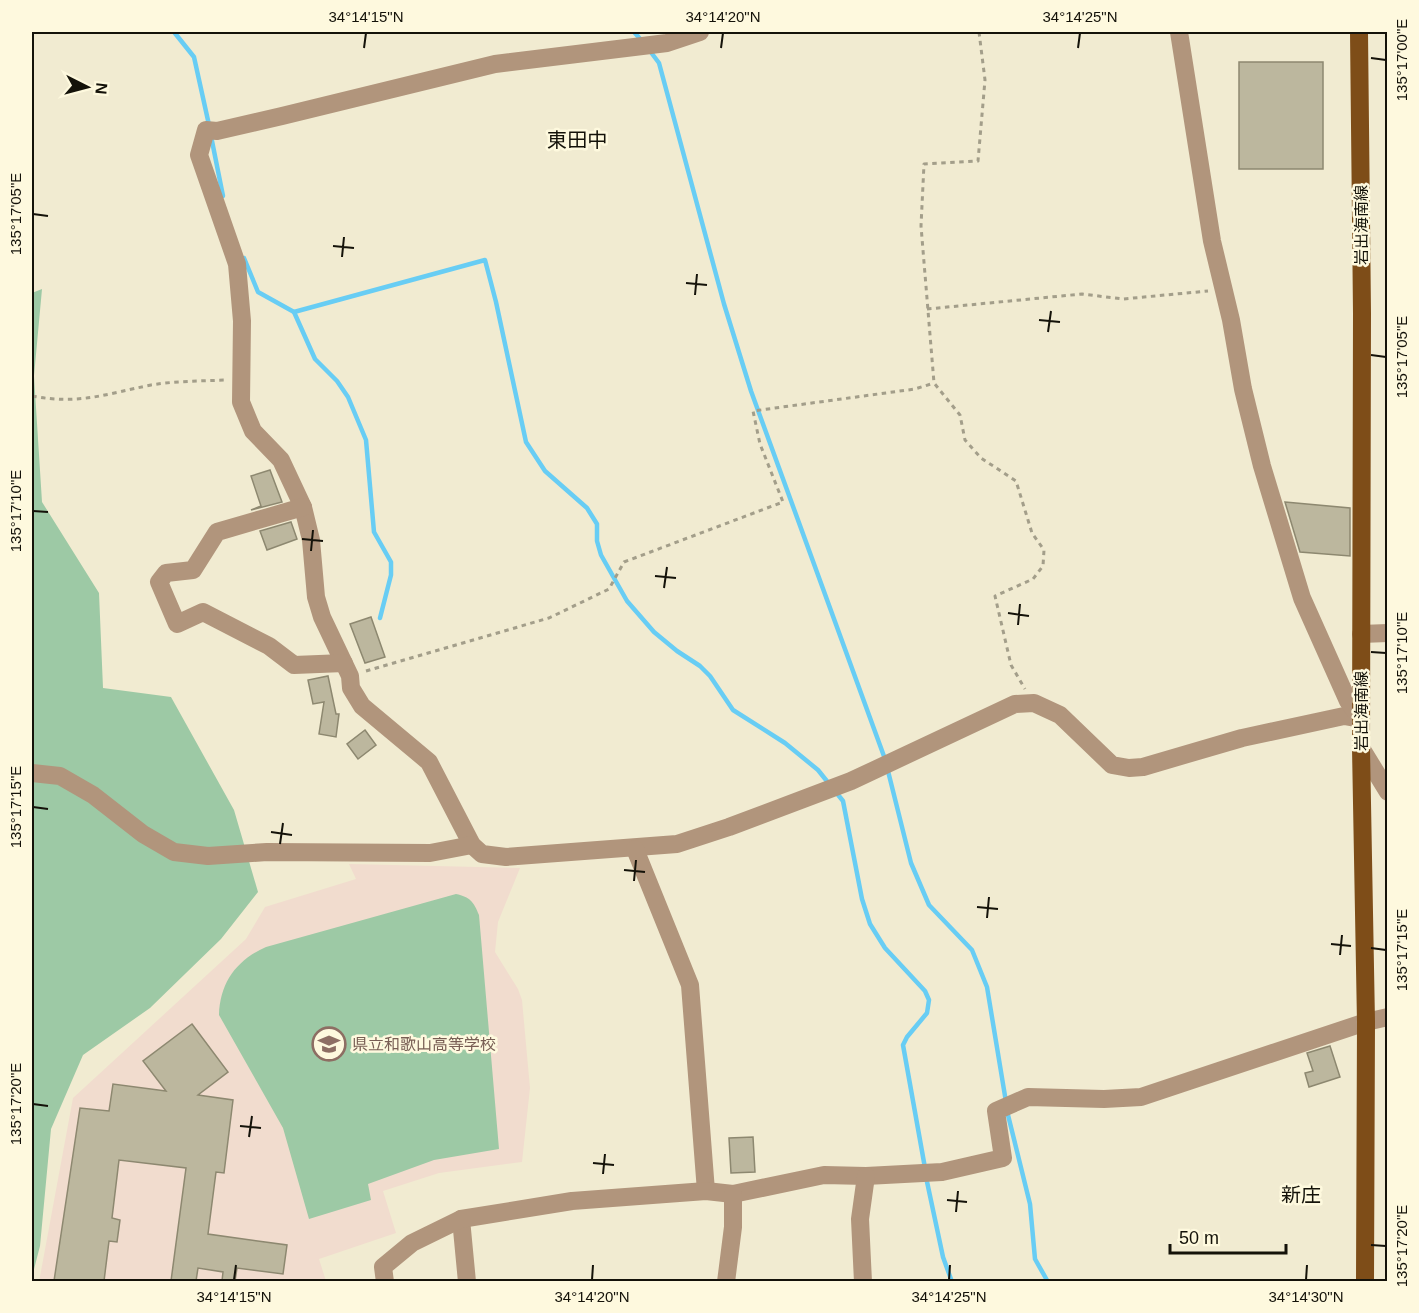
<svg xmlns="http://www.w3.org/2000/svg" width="1419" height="1313" font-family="Helvetica,'Noto Sans JP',sans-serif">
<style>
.education{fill:#f1dcce}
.green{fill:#9dc9a5}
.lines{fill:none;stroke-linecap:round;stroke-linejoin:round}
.stream{stroke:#68cdf4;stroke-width:4.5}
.building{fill:#bcb79e;stroke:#8d8870;stroke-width:1.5}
.path{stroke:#a39e8a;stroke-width:3;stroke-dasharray:4.5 4.5;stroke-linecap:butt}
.minor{stroke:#b1957c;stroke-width:18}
.major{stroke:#7e4d18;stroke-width:18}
.ticks{fill:none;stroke:#141209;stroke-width:2}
.labels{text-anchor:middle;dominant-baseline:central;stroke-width:5;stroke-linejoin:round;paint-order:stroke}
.street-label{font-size:16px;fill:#141209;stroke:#fef9de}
.education-label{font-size:16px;fill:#785e54;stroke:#fef9de;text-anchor:start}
.quarter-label{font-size:20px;fill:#141209;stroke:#fef9de}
.neatline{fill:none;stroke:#141209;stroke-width:2}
.ticks-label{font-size:15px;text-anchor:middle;fill:#141209}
</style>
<rect width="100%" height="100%" fill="#f1ebd1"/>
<path class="education" d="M349,864L520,868L498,922L495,952L518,989L522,1000L530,1088L522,1162L439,1173L383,1191L396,1233L319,1259L326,1281L39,1282L73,1098L246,939L265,907L356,879Z"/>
<g class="green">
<path d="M42,289L34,376L42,502L99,593L103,688L171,697L234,810L258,892L221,939L150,1008L83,1055L51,1129L40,1246L32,1277V293Z"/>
<path d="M456,894C470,897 474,902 479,915L499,1149L434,1160L368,1184L371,1200L309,1219L283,1128L219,1015C220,982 237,960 266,947Z"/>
</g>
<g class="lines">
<g class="stream">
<path d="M174,32L194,57L209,125"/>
<path d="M634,32L643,42"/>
<path d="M650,51L659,63L724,304L751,391L885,759"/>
<path d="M211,136L223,196"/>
<path d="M244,258L258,292L294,312L315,359L337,381L348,397L366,440L374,532L391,562V575L380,618"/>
<path d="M294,312L485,260L496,302L526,442L545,471L587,508L597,524V541L601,555L627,601L654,632L677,651L700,666L710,676L733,710L785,743L818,770L830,785"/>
<path d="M887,767L911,863L929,905L972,950L987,987L1006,1102"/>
<path d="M835,791L843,801L862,899L870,924L885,948L925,991L929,1000L927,1013L907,1037L903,1045L925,1168"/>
<path d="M1007,1111L1030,1204L1035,1259L1048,1282"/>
<path d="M926,1177L943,1257L952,1282"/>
</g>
</g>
<g class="building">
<rect x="1239" y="62" width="84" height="107"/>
<path d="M270,470L282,502L251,510L261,506L251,476Z"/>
<path d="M1285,502L1350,508V556L1300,552Z"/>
<path d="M291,522L297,539L267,550L260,531Z"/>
<path d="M371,617L385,657L365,663L350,624Z"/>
<path d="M328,676L336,714H339L336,737L319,734L324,702L313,704L308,680Z"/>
<path d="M365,730L376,745L358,759L347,744Z"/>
<path d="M192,1024L228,1072L198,1095L233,1100L224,1173L216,1172L208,1234L287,1245L283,1274L237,1268L235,1281H222L223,1272L198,1268L196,1281H171L186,1168L119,1160L112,1218L120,1220L117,1242L109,1241L104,1281H54L80,1108L109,1111L113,1084L166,1091L143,1061Z"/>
<path d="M1330,1046L1340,1077L1309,1087L1305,1073L1313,1071L1307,1053Z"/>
<path d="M753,1137L755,1172L731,1173L729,1138Z"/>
</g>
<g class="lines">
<g class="path">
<path d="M979,32L985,80L978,161L924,164L921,226L934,383L960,415L965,440L981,458L1016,481L1032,533L1044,550L1043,566L1033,579L995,596L1011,665L1025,689"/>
<path d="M927,309L1082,294L1123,299L1208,291"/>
<path d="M32,396C79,405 106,394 151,385C175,381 201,381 226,380"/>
<path d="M366,671L549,618L609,589L624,562L783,502L760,444L753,411L915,389L934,383"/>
</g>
<g class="minor">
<path d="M700,32L667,43L495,64L282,116L217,131L206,130L199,155L237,264L242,321L241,402L253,431L281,460L303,507L311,540L316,597L322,617L350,676L351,688L362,706L429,762L472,845L482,854L506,857L677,844L729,827L851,781L1015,704L1034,703L1060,715L1112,765L1129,768L1143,767L1242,738L1344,716L1361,719"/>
<path d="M1179,32L1212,241L1231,320L1243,389L1262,466L1302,598L1348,701L1361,719"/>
<path d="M303,507L217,532L193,570L166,573L159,582L177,624L203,612L269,646L294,665L344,663"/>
<path d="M1361,634L1388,633"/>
<path d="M1361,748L1388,792"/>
<path d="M32,773L60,776L93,795L143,834L174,852L208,856L267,852L430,853L472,845"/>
<path d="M635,849L690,985L706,1191"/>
<path d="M461,1219L467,1282"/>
<path d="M385,1282L383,1267L412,1243L461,1219L572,1201L706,1191L733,1194L824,1175L866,1176L942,1172L1003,1158L996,1111L1028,1097L1104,1099L1141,1097L1366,1022L1388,1017"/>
<path d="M726,1282L733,1227V1194"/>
<path d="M863,1282L860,1219L866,1176"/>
</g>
<path class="major" d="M1359,32L1362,313L1361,748L1366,1022L1365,1282"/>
</g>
<path class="ticks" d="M364,48L366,33M721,48L723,33M1078,48L1080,33M1371,58L1386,60M33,214L48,216M333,246L354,248M342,257L344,237M686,283L707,285M695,295L697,274M1039,320L1060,322M1048,332L1051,311M1371,355L1386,357M33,511L48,512M302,539L323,541M311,551L313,530M655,576L676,578M664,588L667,567M1008,613L1029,616M1018,625L1020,604M1371,652L1386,653M33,807L48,809M271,832L292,835M280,844L283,823M624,870L645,872M634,881L636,860M977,907L998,909M987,918L989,897M1331,944L1351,946M1371,948L1386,950M1340,955L1342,935M33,1104L48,1106M240,1126L261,1128M249,1137L252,1116M593,1163L614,1165M603,1174L605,1154M947,1200L967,1202M956,1212L958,1191M1371,1245L1386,1246M234,1280L236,1265M592,1280L593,1265M949,1280L950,1265M1306,1280L1307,1265"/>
<defs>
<g id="school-ring" transform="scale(1.725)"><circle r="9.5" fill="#fef9de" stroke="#8d6e63" stroke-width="1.5"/><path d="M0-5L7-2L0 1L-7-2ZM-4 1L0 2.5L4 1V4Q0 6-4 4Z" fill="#8d6e63"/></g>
</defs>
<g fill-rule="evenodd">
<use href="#school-ring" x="329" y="1044"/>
</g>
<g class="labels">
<g class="street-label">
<text transform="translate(1361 225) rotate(-90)">岩出海南線</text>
<text transform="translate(1361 711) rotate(-90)">岩出海南線</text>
</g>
<g class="education-label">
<text x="352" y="1044">県立和歌山高等学校</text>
</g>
<g class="quarter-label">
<text x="577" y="140">東田中</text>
<text x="1301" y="1195">新庄</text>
</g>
</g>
<rect width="1419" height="1313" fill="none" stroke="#fef9de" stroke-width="66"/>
<g transform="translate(87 87) rotate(96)" stroke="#fef9de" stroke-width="4.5" paint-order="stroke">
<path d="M0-4.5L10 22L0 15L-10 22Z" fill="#141209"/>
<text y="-9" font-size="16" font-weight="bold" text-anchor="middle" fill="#141209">N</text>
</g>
<path d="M1170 1244v9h116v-9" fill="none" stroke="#141209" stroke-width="3"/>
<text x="1179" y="1244" font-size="18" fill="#141209" stroke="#fef9de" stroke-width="4.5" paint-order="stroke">50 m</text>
<rect x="33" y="33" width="1353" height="1247" class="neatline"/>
<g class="ticks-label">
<text x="366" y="22">34°14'15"N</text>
<text x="723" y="22">34°14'20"N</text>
<text x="1080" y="22">34°14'25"N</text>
<text transform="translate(1402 60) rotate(-90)" y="5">135°17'00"E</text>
<text transform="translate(16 214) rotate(-90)" y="5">135°17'05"E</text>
<text transform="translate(1402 357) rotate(-90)" y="5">135°17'05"E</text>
<text transform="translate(16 511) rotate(-90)" y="5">135°17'10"E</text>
<text transform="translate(1402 653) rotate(-90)" y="5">135°17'10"E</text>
<text transform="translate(16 807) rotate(-90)" y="5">135°17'15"E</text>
<text transform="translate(1402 950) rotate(-90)" y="5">135°17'15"E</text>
<text transform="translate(16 1104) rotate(-90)" y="5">135°17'20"E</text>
<text transform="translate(1402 1246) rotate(-90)" y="5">135°17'20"E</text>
<text x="234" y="1302">34°14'15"N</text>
<text x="592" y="1302">34°14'20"N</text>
<text x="949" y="1302">34°14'25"N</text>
<text x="1306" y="1302">34°14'30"N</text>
</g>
</svg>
